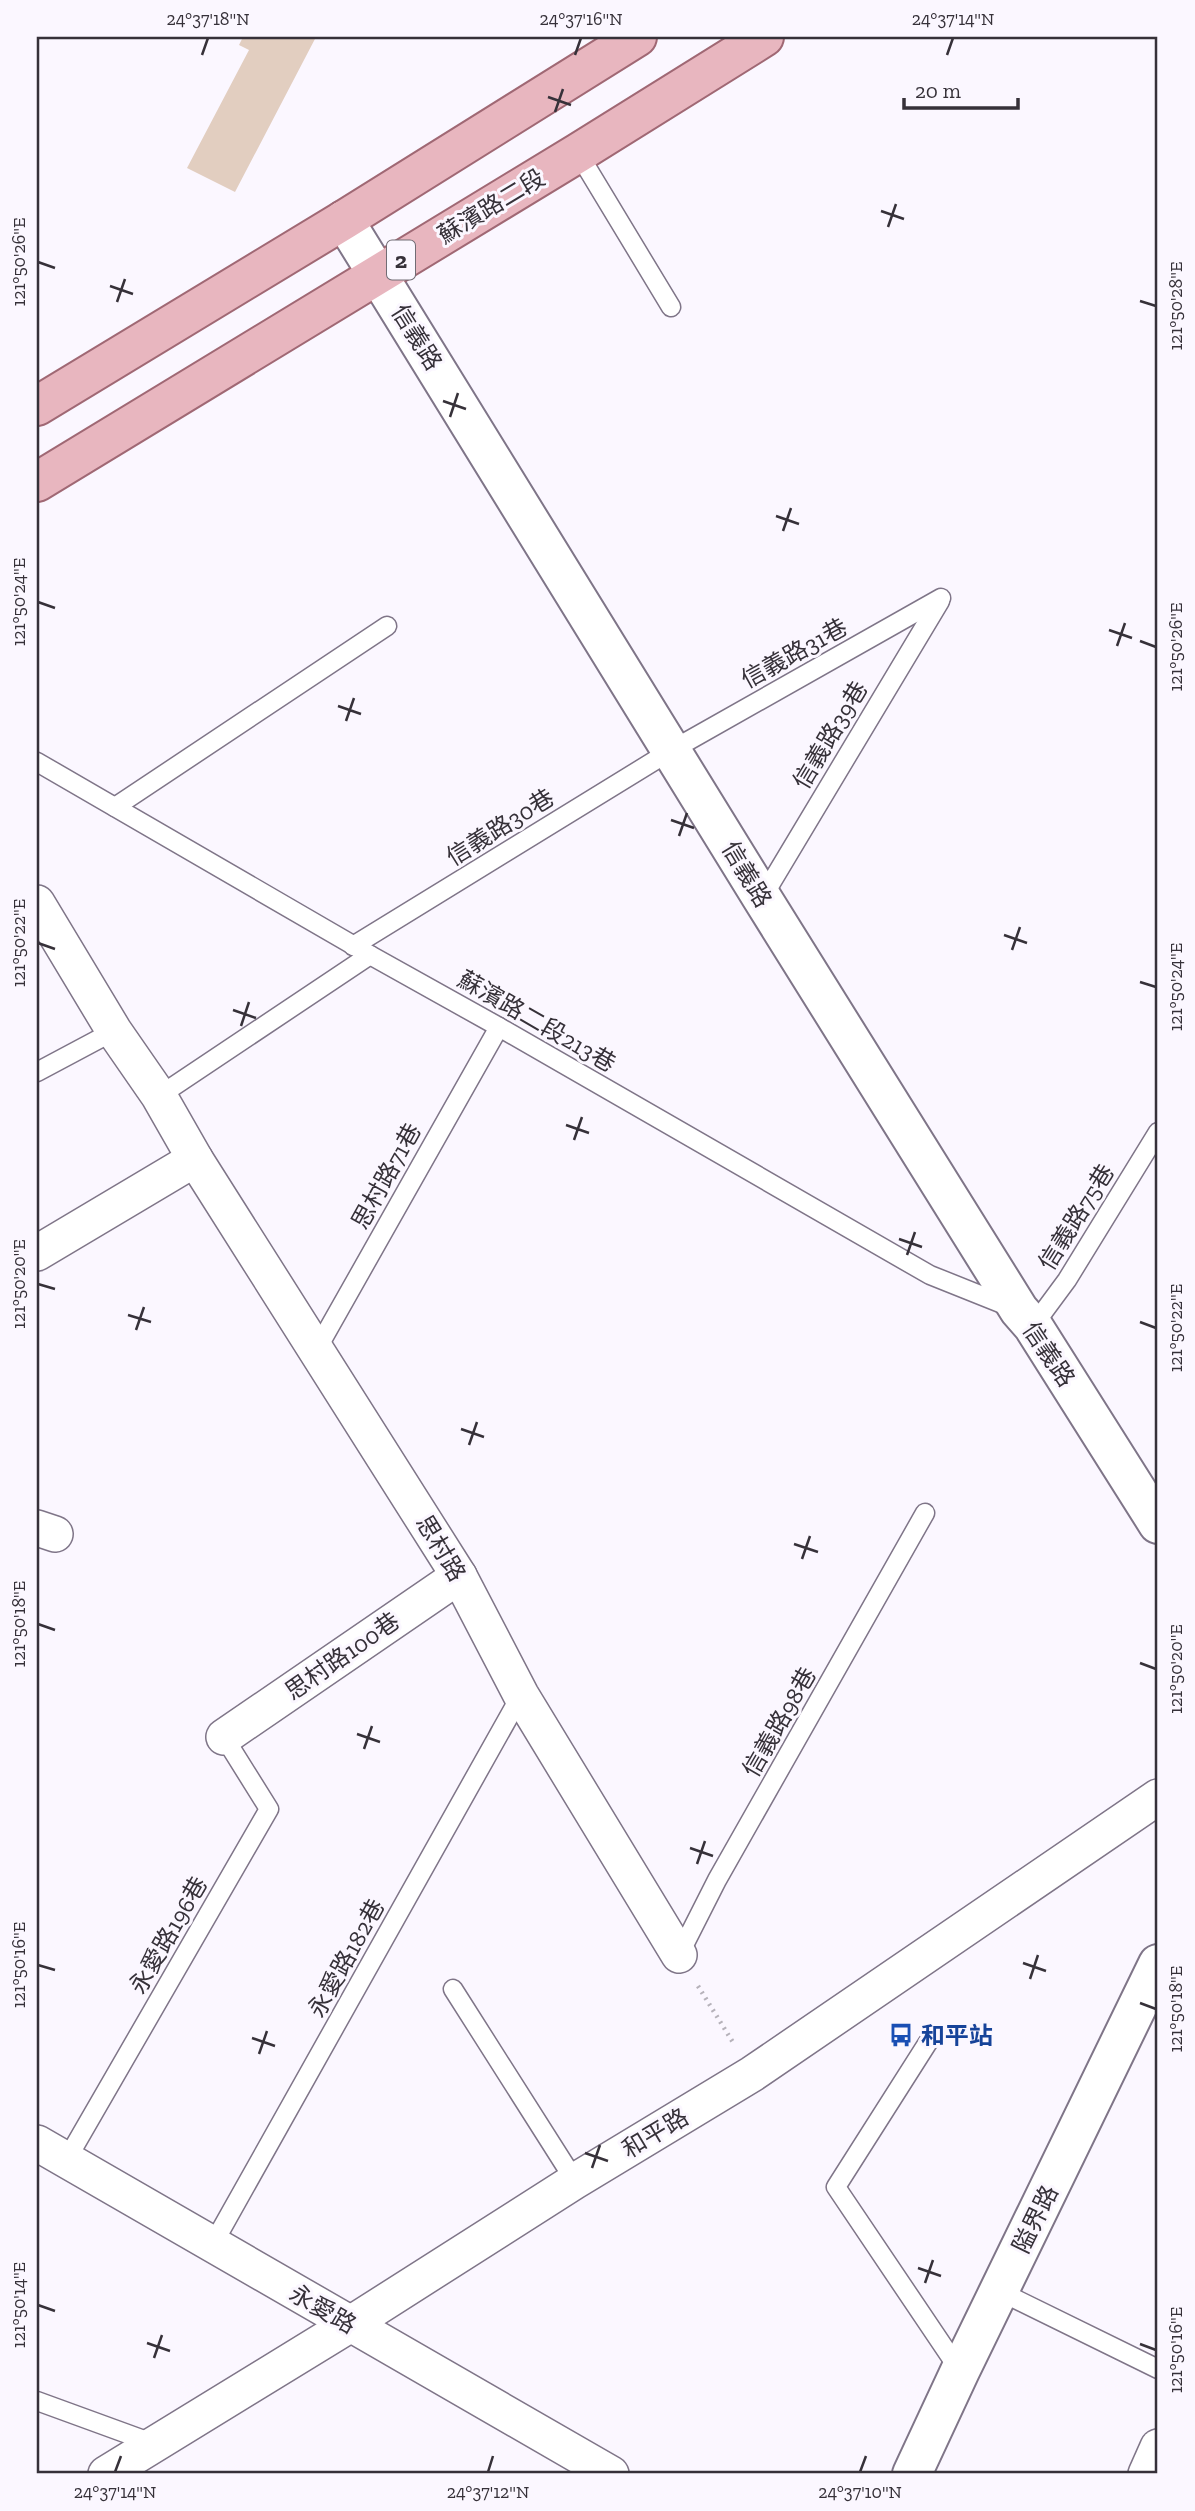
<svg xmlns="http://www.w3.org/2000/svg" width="1195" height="2511" font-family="'Zilla Slab','Noto Sans TC',serif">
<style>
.building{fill:#e2cec0}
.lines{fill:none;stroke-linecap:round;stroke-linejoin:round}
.service-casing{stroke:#7f7588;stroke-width:21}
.minor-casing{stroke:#7f7588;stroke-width:38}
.tertiary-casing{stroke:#7f7588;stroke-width:42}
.primary-casing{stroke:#a06874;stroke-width:42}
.path{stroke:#b6b2ba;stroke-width:4.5;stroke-dasharray:2 5;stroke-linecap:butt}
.service{stroke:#fff;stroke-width:18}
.minor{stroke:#fff;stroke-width:35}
.tertiary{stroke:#fff;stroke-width:38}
.primary{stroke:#e8b6bf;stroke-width:38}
.ticks{fill:none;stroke:#363139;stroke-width:2.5}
.labels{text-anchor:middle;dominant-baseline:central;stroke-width:6;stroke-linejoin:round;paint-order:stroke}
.shield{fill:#fbf7ff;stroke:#716c74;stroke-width:2}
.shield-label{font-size:23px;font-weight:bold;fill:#363139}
.street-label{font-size:24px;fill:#363139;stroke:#fbf7ff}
.transit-label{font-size:24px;font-weight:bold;fill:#164399;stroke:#fbf7ff;text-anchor:start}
.neatline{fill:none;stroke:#363139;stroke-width:2.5}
.ticks-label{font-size:18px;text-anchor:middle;fill:#363139}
</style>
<rect width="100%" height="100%" fill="#fbf7ff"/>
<path class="building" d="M243,37H316L235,192L187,168L249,50L239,45Z"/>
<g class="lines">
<g class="service-casing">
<g id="service">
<path d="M578,153L671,307"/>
<path d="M37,762L370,955L499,1027L930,1275L1010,1307"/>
<path d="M115,807L387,626"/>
<path d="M762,898L940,601"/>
<path d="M353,946L672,750L941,598"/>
<path d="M37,1072L114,1031"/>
<path d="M159,1096L370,955"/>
<path d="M1033,1326L1067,1280L1158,1132"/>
<path d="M317,1349L499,1027"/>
<path d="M679,1955L717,1880L925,1513"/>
<path d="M453,1989L575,2181"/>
<path d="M932,2036L836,2187L960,2371"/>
<path d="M67,2159L269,1809L224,1737"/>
<path d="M213,2244L521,1695"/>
<path d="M999,2291L1158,2369"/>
<path d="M37,2401L155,2444"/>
</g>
</g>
<g class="minor-casing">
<g id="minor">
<path d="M37,903L114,1031L159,1096L195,1159L459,1576L521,1695L679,1955"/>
<path d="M37,1253L195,1159"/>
<path d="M37,1528L55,1534"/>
<path d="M224,1737L459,1576"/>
<path d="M37,2143L611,2474"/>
<path d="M106,2474L349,2325L575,2181L752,2074L1158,1797"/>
<path d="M1146,2474L1158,2447"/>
</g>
</g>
<g class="tertiary-casing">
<g id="tertiary">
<path d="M344,220L762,898L1019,1310L1033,1326L1158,1524"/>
<path d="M912,2474L960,2371L1158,1964"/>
</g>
</g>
<g class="primary-casing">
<g id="primary">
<path d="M37,406L344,220L637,37"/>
<path d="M37,482L578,153L764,37"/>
</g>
</g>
<path class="path" d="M698,1986L734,2044"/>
<use href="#service" class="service"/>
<use href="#minor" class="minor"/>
<use href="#tertiary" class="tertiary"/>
<use href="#primary" class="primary"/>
</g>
<path class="ticks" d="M202,55L208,38M575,55L581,38M947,55L953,38M548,97L571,105M555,112L563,89M881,211L904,219M888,227L896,204M38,262L55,268M110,286L133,294M1140,301L1156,306M117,302L125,279M443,401L466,409M450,417L458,393M776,516L799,524M783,531L791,508M38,602L55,608M1109,630L1132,638M1140,641L1156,647M1117,646L1125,623M338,706L361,714M346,721L354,698M671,820L694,828M679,836L687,813M1004,935L1027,943M38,943L55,949M1012,950L1020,927M1140,982L1156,987M233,1010L256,1018M241,1026L249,1002M566,1125L589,1133M574,1140L582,1117M899,1239L922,1247M907,1255L915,1232M38,1284L55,1289M128,1315L151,1322M1140,1322L1156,1328M136,1330L144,1307M461,1429L484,1437M469,1445L477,1422M794,1544L818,1552M802,1559L810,1536M38,1624L55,1630M1140,1663L1156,1669M357,1734L380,1742M364,1749L372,1726M690,1848L713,1856M697,1864L705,1841M1023,1963L1046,1971M38,1965L55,1970M1030,1979L1038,1955M1140,2003L1156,2009M252,2038L275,2046M259,2054L267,2031M585,2153L608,2161M592,2168L600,2145M918,2268L941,2276M925,2283L933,2260M38,2305L55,2311M147,2343L170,2351M1140,2344L1156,2350M154,2358L162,2335M115,2472L121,2456M488,2472L493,2456M860,2472L866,2456"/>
<defs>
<g id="bus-bare" transform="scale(1.89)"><path d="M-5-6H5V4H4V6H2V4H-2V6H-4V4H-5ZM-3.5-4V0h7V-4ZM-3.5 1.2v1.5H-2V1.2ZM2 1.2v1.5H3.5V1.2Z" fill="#1a4fb4" stroke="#fbf7ff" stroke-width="2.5" paint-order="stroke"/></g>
</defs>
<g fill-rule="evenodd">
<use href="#bus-bare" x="901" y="2035"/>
</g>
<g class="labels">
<rect class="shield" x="387" y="240.5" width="28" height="39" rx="5"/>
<g class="shield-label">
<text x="401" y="260">2</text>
</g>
<g class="street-label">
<text transform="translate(491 206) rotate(-31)">蘇濱路二段</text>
<text transform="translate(417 337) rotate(58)">信義路</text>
<text transform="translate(794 653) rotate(-29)">信義路31巷</text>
<text transform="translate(830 735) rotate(-59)">信義路39巷</text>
<text transform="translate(500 827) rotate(-32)">信義路30巷</text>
<text transform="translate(747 874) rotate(59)">信義路</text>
<text transform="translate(537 1021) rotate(30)">蘇濱路二段213巷</text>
<text transform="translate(386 1176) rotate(-61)">思村路71巷</text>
<text transform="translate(1076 1217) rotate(-58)">信義路75巷</text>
<text transform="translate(1049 1354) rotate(56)">信義路</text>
<text transform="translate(441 1548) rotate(59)">思村路</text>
<text transform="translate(342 1656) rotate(-35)">思村路100巷</text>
<text transform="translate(779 1722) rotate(-60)">信義路98巷</text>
<text transform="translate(168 1935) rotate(-60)">永愛路196巷</text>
<text transform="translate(346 1958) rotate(-61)">永愛路182巷</text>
<text transform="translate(655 2133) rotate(-31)">和平路</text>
<text transform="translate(1035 2219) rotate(-64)">隘界路</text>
<text transform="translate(323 2309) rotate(30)">永愛路</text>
</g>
<g class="transit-label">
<text x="921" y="2035">和平站</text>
</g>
</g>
<rect width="1195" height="2511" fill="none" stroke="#fbf7ff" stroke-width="77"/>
<path d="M904 98v10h114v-10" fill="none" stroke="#363139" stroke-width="3.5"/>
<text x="915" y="98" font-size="21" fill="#363139" stroke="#fbf7ff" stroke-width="5" paint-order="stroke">20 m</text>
<rect x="38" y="38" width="1118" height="2434" class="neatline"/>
<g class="ticks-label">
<text x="208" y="25">24°37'18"N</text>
<text x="581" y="25">24°37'16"N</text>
<text x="953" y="25">24°37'14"N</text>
<text transform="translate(19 262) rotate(-90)" y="6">121°50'26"E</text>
<text transform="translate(1176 306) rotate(-90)" y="6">121°50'28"E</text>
<text transform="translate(19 602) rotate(-90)" y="6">121°50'24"E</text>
<text transform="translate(1176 647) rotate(-90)" y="6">121°50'26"E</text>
<text transform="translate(19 943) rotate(-90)" y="6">121°50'22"E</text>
<text transform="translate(1176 987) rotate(-90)" y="6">121°50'24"E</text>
<text transform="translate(19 1284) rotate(-90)" y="6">121°50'20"E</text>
<text transform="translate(1176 1328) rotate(-90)" y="6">121°50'22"E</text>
<text transform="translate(19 1624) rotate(-90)" y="6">121°50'18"E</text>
<text transform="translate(1176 1669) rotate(-90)" y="6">121°50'20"E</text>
<text transform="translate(19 1965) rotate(-90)" y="6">121°50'16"E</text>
<text transform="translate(1176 2009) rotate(-90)" y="6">121°50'18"E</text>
<text transform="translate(19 2305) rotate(-90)" y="6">121°50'14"E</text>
<text transform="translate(1176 2350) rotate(-90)" y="6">121°50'16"E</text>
<text x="115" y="2498">24°37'14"N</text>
<text x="488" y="2498">24°37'12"N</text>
<text x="860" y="2498">24°37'10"N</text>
</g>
</svg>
